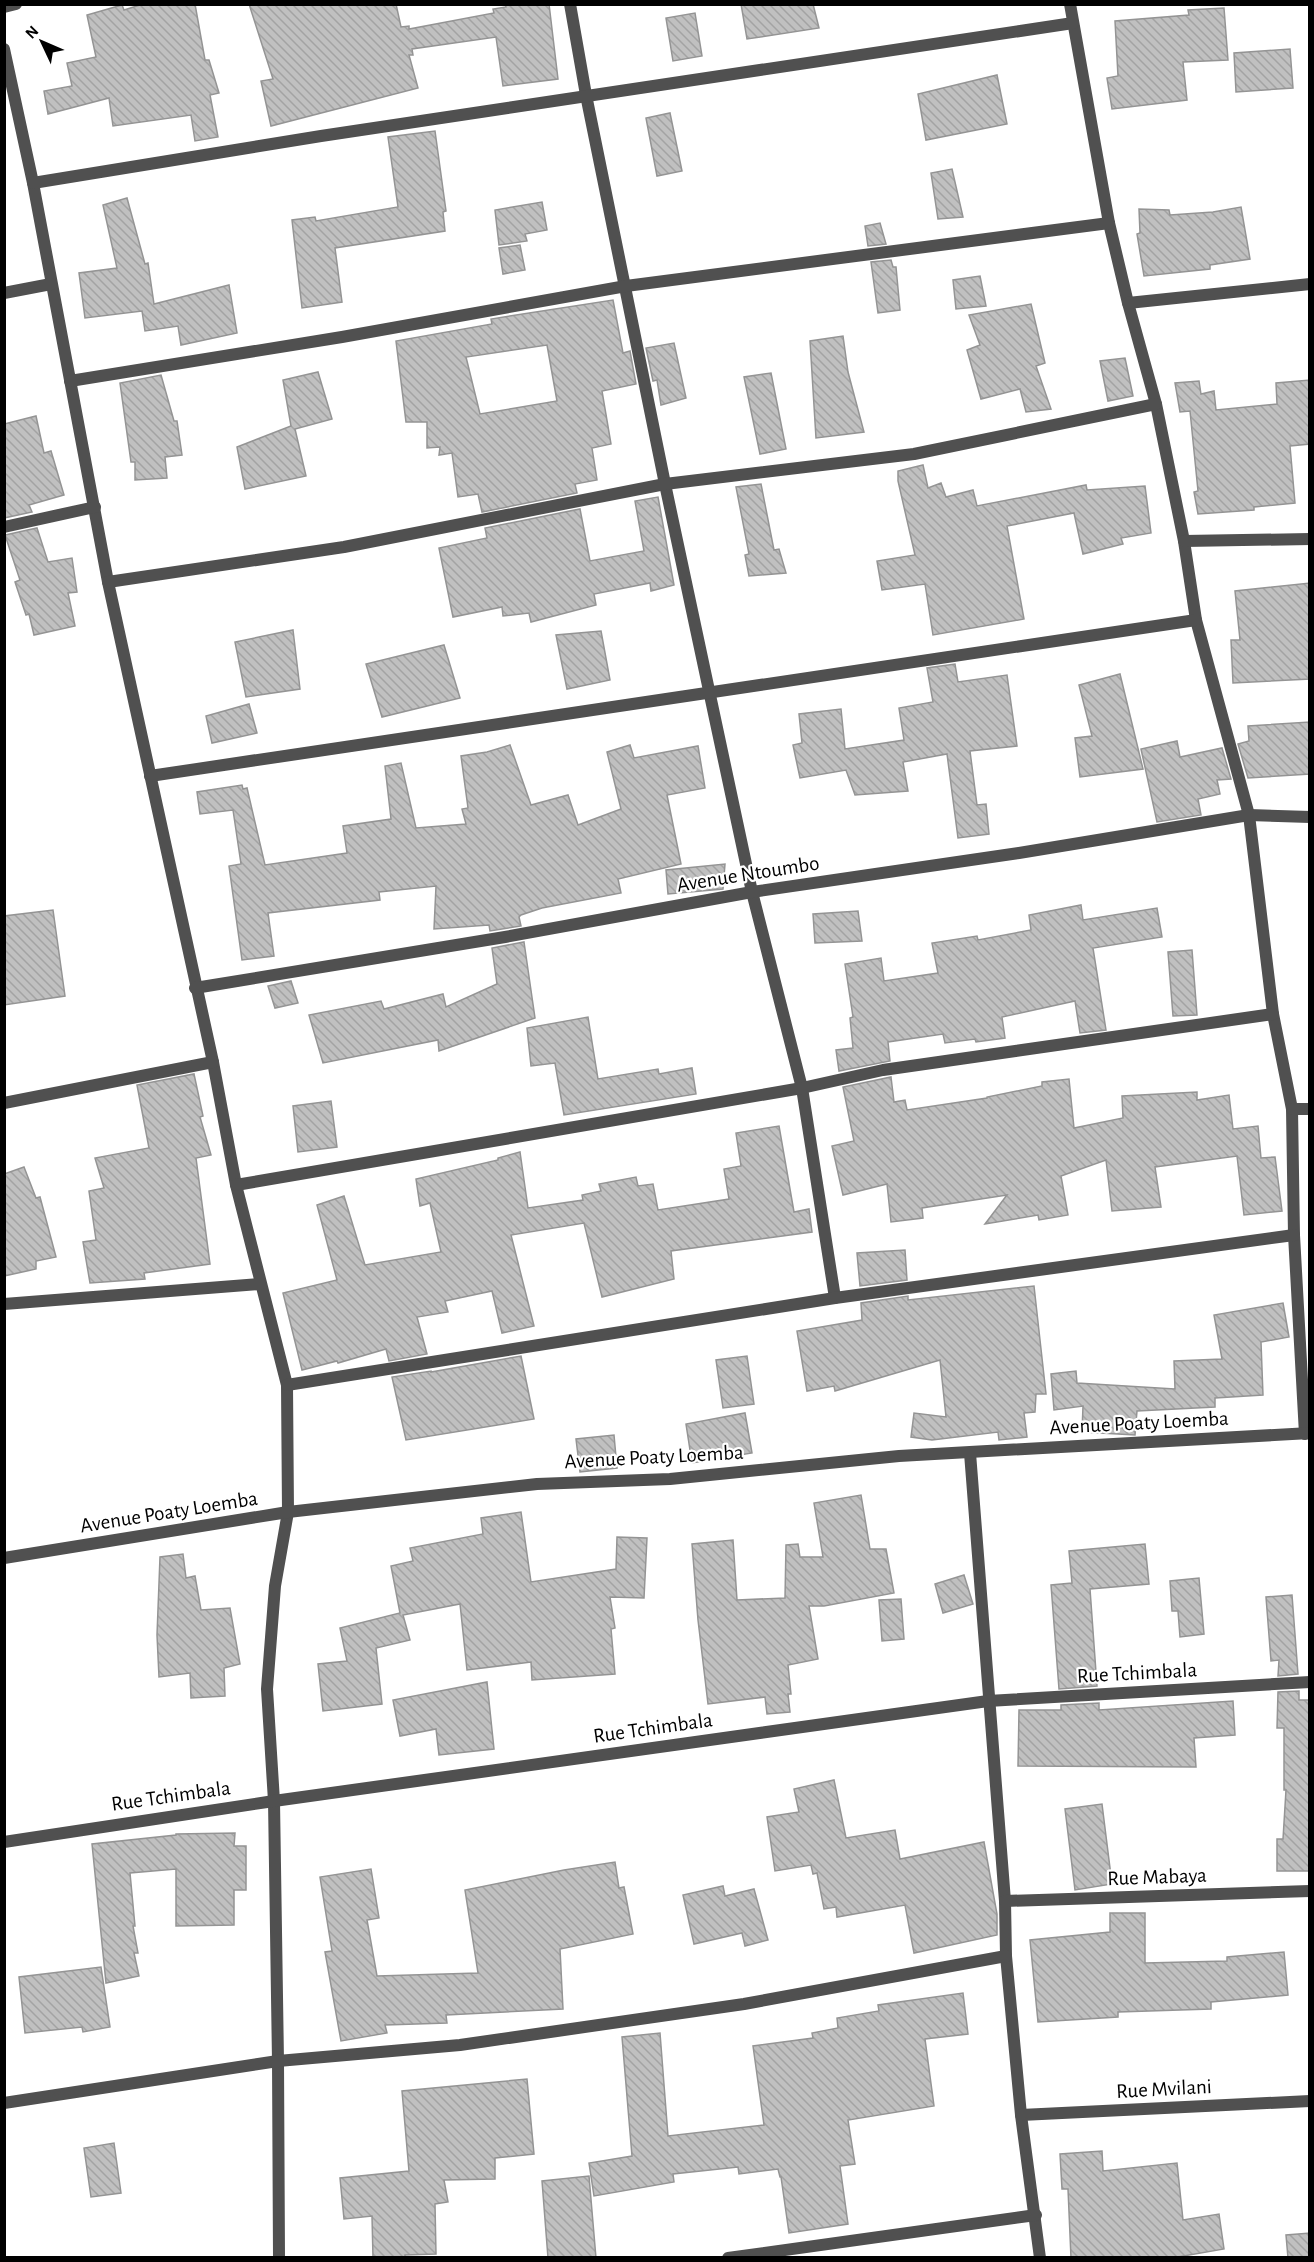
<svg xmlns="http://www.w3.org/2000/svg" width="1314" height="2262" font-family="'Alegreya Sans',sans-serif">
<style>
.building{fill:url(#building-back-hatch);stroke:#949494;stroke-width:1.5;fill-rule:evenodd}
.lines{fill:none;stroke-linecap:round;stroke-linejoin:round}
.minor{stroke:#505050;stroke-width:12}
.labels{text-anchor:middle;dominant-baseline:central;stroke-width:4.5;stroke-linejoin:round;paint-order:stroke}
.street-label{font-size:21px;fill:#000;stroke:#fff}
</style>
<defs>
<pattern id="building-back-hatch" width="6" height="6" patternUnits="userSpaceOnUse" patternTransform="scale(1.5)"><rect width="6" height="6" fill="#c0c0c0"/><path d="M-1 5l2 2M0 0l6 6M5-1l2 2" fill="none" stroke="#a3a3a3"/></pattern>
</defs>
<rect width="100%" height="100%" fill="#fff"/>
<g class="building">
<path d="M143,4H195L205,60H209L219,93L210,95L218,137L195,141L191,115L113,126L109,98L48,114L44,91L72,86L67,63L96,57L87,15L122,5L124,10Z"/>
<path d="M249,4H396L401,27L409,26V29L494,13L493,9L506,7L505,4H549L558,79L503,86L496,37L412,49L413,55H409L418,88L271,126L261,81L273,79Z"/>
<path d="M741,4H813L819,28L747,39Z"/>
<path d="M1224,8L1228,60L1183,62L1187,100L1112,109L1107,78L1118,76L1115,21L1189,15L1188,10Z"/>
<path d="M695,13L702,56L673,61L666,18Z"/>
<path d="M1290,49L1293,88L1236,92L1234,53Z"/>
<path d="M997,75L1007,124L926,140L918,94Z"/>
<path d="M670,113L682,171L657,176L646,118Z"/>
<path d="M435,131L446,211L443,212L445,231L335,248L342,302L302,308L292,220L315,217L316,221L398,207L388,137Z"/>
<path d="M952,169L963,217L938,219L931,173Z"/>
<path d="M127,198L145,264L148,263L154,304L229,285L237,333L181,345L178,326L145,331L142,311L85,318L79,273L117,268L103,205Z"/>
<path d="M542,202L547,230L525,234L527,241L499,245L495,210Z"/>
<path d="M1241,207L1250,259L1210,265V269L1144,276L1137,234L1140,233L1139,209L1169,210L1170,215L1213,212Z"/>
<path d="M880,223L886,244L868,246L865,226Z"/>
<path d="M520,245L525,270L503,274L499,248Z"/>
<path d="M891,260L893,267H896L900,310L878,313L871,262Z"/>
<path d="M980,276L986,306L956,309L953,280Z"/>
<path d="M613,300L623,353L630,351L636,384L602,391L611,444L592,448L597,480L575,484L577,493L482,512L478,494L458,497L452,453L439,455L440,447L427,448V422H406L396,341L492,324L491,319ZM547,345L557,401L480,414L466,357Z"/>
<path d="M1031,304L1045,363L1036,366L1051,409L1026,412L1020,389L981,399L967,350L980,345L969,315Z"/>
<path d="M843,336L848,372L864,432L816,438L810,341Z"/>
<path d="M674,343L686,398L661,405L657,380L653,381L646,348Z"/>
<path d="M1125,358L1133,396L1108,401L1100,361Z"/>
<path d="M318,372L332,419L295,429L306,476L245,489L237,447L291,426L283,380Z"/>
<path d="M771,373L786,449L760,454L744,377Z"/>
<path d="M161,375L174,421H177L182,455L165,457L167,478L135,480V462H131L120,383Z"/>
<path d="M1310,380V444L1290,446L1295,503L1254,507V510L1198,514L1194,492L1198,491L1190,411L1180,412L1175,383L1199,381L1201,394L1214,391L1216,410L1277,404L1276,383Z"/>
<path d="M36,416L44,453L51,451L64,495L29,505L32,512L4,518V424Z"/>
<path d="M923,465L928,488L941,483L946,497L973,490L977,506L1086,485L1087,490L1145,486L1151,533L1121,538L1123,544L1083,554L1074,513L1007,526L1024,619L933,635L925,584L882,590L877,561L915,555L898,481V471Z"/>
<path d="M761,484L774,550L779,549L786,573L749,576L745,555L749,554L736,487Z"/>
<path d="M658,497L674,585L651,591L650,583L594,594L596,605L531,622L529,613L503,616L502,607L453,617L439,548L487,538L485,528L580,509L590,561L644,551L635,501Z"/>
<path d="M37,528L48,562L72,558L77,592L68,593L75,626L34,635L29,614L26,615L15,582L20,580L5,535Z"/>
<path d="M1310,583V679L1233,683L1231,640H1240L1235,591Z"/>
<path d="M293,630L300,689L246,697L235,642Z"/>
<path d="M601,631L610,680L567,689L556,635Z"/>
<path d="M444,645L460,698L382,717L366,664Z"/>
<path d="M955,664L958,682L1007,675L1017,746L970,751L977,805L986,804L989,834L958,838L947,754L903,762L908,791L855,795L846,770L800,778L793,745L802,743L799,714L841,709L845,749L904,740L899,708L933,702L927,668Z"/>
<path d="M1120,674L1143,769L1080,777L1075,738L1092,736L1079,685Z"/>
<path d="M249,704L257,733L212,743L206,716Z"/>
<path d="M1310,722V774L1248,778L1238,744L1249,741L1248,726Z"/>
<path d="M1177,741L1180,757L1222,748L1231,779L1217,780L1220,794L1198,799L1201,815L1157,822L1141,749Z"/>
<path d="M510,745L531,805L568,795L578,825L621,809L607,752L630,745L634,758L698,746L705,788L667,795L681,864L618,879L621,893L542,908L521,915L519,917L521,926L490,931L489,925L434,929L436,886L379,892L380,900L268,913L274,956L242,960L229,866L241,864L233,810L200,814L197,792L242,785L243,789L247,788L265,865L347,853L343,826L391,819L385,766L401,763L416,828L466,824L462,809L468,808L461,756L487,752Z"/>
<path d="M725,864L723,889L668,894L666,870Z"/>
<path d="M1081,905L1083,920L1157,908L1162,937L1093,948L1106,1030L1080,1033L1075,1001L1002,1017L1005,1038L976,1042L975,1039L945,1043L943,1034L888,1042L890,1061L839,1071L836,1050L853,1048L850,1018L853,1017L845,964L881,958L884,981L938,973L932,943L977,936L978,940L1031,930L1029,915Z"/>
<path d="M53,910L65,996L4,1005V916Z"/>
<path d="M858,911L862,941L815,943L813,914Z"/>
<path d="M524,942L535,1018L439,1051L438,1040L323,1063L309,1015L381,1001L384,1009L443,994L446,1007L497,984L492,948Z"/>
<path d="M1192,950L1197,1015L1173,1016L1168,952Z"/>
<path d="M291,981L298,1003L275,1008L268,986Z"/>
<path d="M588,1017L598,1079L658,1069L659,1074L692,1068L696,1094L564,1115L555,1063L531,1066L527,1028Z"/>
<path d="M194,1074L203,1116L200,1117L211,1155L196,1158L210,1264L144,1273L145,1279L90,1283L83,1242L96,1240L89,1191L104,1188L95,1158L149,1148L137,1085Z"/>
<path d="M891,1077L894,1102L905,1100L907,1110L987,1098V1097L1042,1086V1082L1069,1079L1074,1128L1123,1118L1122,1096L1197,1092V1100L1229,1095L1233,1129L1258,1126L1261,1158L1275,1157L1282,1211L1244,1215L1237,1156L1155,1167L1161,1207L1112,1211L1106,1160L1061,1176L1068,1215L1039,1220L1038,1215L985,1224L1007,1195L922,1208L923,1218L891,1222L887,1184L843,1195L832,1146L854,1141L843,1087Z"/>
<path d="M331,1101L337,1147L298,1152L293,1106Z"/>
<path d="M779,1126L794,1212L809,1209L812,1232L671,1251L674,1279L602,1297L584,1223L511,1235L534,1326L502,1333L492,1291L445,1301L448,1312L417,1317L427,1354L389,1361L386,1349L338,1363L337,1361L302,1370L283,1293L337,1280L317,1205L344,1196L365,1265L441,1252L430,1203L420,1206L416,1179L498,1160V1158L520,1152L528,1208L583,1200L582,1195L601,1191L599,1184L636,1177L638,1186L653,1184L658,1210L729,1199L724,1169L741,1166L736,1133Z"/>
<path d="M24,1167L36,1198L40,1197L56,1257L36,1261V1269L4,1276V1174Z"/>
<path d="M905,1250L907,1280L860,1286L857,1253Z"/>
<path d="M1034,1286L1046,1394H1036L1035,1412L1024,1413L1027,1437L999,1440L998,1432L932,1440L911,1437L914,1413L946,1417L940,1360L835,1391L834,1386L807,1391L797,1331L862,1320L861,1303L908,1296V1300Z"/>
<path d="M1283,1303L1289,1337L1261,1342L1263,1395L1215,1398V1407L1137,1411L1135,1435L1082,1432L1083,1406L1054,1410L1051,1374L1076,1371L1077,1383L1175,1389L1174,1361L1222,1359L1214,1315Z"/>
<path d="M521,1356L534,1419L406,1440L392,1377L431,1371V1372Z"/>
<path d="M747,1356L754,1404L723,1408L716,1360Z"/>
<path d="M745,1413L752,1453L692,1463L686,1424Z"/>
<path d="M614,1435L617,1468L580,1472L576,1439Z"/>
<path d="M861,1495L870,1549H886L894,1593L824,1606H809L818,1659L788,1665L791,1694H788L790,1712L767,1714L765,1697L708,1704L698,1620L692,1544L733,1540L737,1600L785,1598L786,1545L798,1544L800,1557H823L814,1503Z"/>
<path d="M521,1512L531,1582L616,1569L617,1537L647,1538L644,1598L610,1597L615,1628L611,1629L615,1674L532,1680L531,1662L467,1670L460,1604L403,1615L410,1640L376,1648L382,1704L323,1711L318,1664L347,1661L340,1628L400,1613L391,1566L413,1561L410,1548L483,1534L481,1518Z"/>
<path d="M1145,1544L1149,1584L1090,1589L1097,1686L1059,1689L1051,1585L1072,1583L1069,1551Z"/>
<path d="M183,1554L186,1578L195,1576L201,1610L230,1608L240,1664L224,1668L225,1696L191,1698L190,1673L159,1677L157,1635L160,1557Z"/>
<path d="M964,1575L973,1604L943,1613L935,1584Z"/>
<path d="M1199,1578L1204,1634L1180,1637L1178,1611H1172L1170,1581Z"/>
<path d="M1292,1595L1298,1674L1278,1676L1279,1660L1271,1661L1266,1597Z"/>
<path d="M901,1599L904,1639L882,1641L879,1600Z"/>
<path d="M487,1682L494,1749L439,1755L436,1729L400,1736L393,1700Z"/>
<path d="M1299,1691V1700H1310V1871H1277V1839H1283L1286,1790H1284V1728H1277L1278,1692Z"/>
<path d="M1233,1701L1235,1735L1194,1738L1196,1767L1018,1766L1019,1710H1061V1705L1099,1703V1710Z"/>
<path d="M834,1780L846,1838L895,1830L900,1859L984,1842L997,1914V1935L914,1953L905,1905L837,1917L836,1907L824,1909L817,1873L813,1874L811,1865L775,1871L767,1817L799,1812L794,1789Z"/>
<path d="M1102,1804L1112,1884L1075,1890L1065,1809Z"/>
<path d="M235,1833L234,1846H246V1890H234V1925L176,1926V1869L130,1873L135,1926H133L138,1953H134L139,1976L106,1983L92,1844L176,1835V1834Z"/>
<path d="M615,1862L619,1888L624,1887L633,1934L560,1949L563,2009L446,2015L447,2023L385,2025L387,2033L341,2041L325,1952L332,1951L320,1877L371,1869L379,1918L367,1920L377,1976L478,1973L465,1890L564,1870Z"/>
<path d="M723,1886L725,1896L754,1889L768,1940L745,1946L742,1933L694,1944L683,1895Z"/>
<path d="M1110,1913H1145V1963L1227,1961V1957L1284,1952L1288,1995L1211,2002V2009L1118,2012V2017L1038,2022L1030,1940L1110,1932Z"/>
<path d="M101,1967L110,2027L83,2032L82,2027L25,2033L19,1977Z"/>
<path d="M963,1993L968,2034L925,2039L934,2106L848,2120L855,2164L840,2166L848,2224L789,2233L781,2177H780L778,2169L739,2174L738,2167L673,2174L674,2182L594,2196L589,2163L632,2156L622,2037L660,2033L668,2136L764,2125L753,2046L813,2038L812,2033L838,2028L837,2018L879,2011L878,2005Z"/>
<path d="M527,2079L534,2154L495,2158V2179L444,2180L448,2202L435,2204L436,2254L405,2255V2258H373L372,2216L344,2219L340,2178L409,2171L402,2091Z"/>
<path d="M114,2143L121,2193L91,2197L84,2148Z"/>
<path d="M1102,2151L1103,2171L1177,2163L1183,2220L1219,2214L1224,2249L1172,2258H1071L1068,2189H1062L1060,2154Z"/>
<path d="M589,2176L596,2258H548L542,2181Z"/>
<path d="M1310,2233V2258H1288L1286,2235Z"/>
</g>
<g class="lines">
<g class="minor">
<path d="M570,4L586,95L665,484L752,892L802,1088L835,1298"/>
<path d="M1070,4L1109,223L1128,303L1156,404L1184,541L1196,620L1249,815L1273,1014L1292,1109L1294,1235L1305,1434"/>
<path d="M4,7L16,4"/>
<path d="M4,49L33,183L108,582L213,1062L236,1185L287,1385L288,1512L275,1586L267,1689L274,1801L278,2061L279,2258"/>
<path d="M33,183L321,136L1073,23"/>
<path d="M4,293L51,284"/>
<path d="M1128,303L1310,284"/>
<path d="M70,381L342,337L626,286L1109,223"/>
<path d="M4,527L95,507"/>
<path d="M1184,541L1310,539"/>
<path d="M108,582L344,547L665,484L914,454L1156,404"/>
<path d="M150,776L1196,620"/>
<path d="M195,988L505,937L752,892L1019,853L1249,815L1310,817"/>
<path d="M4,1103L213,1062"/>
<path d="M1292,1109H1310"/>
<path d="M236,1185L802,1088L883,1070L1273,1014"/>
<path d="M4,1304L260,1284"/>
<path d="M287,1385L835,1298L1294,1235"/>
<path d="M970,1453L1005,1901L1006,1956L1021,2115L1040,2258"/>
<path d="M4,1558L288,1512L537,1484L670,1479L899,1456L1310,1433"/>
<path d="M4,1842L274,1801L988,1701L1310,1682"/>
<path d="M1005,1901L1310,1891"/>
<path d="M4,2103L278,2061L460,2045L744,2004L1006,1956"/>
<path d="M1021,2115L1310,2101"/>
<path d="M728,2258L1036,2215"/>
</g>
</g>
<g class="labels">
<g class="street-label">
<text transform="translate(748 874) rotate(-9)">Avenue Ntoumbo</text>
<text transform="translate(1139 1423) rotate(-3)">Avenue Poaty Loemba</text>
<text transform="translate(654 1457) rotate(-3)">Avenue Poaty Loemba</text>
<text transform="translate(169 1512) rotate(-9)">Avenue Poaty Loemba</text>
<text transform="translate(1137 1673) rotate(-3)">Rue Tchimbala</text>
<text transform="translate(653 1728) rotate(-8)">Rue Tchimbala</text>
<text transform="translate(171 1796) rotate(-8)">Rue Tchimbala</text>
<text transform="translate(1157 1877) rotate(-2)">Rue Mabaya</text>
<text transform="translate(1164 2089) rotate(-3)">Rue Mvilani</text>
</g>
</g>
<rect width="1314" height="2262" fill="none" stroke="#000000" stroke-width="12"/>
<g transform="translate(42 42) rotate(314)" stroke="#ffffff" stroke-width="4.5" paint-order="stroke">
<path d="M0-4.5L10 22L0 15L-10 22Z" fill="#000000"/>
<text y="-9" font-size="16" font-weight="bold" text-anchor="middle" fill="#000000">N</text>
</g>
</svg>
